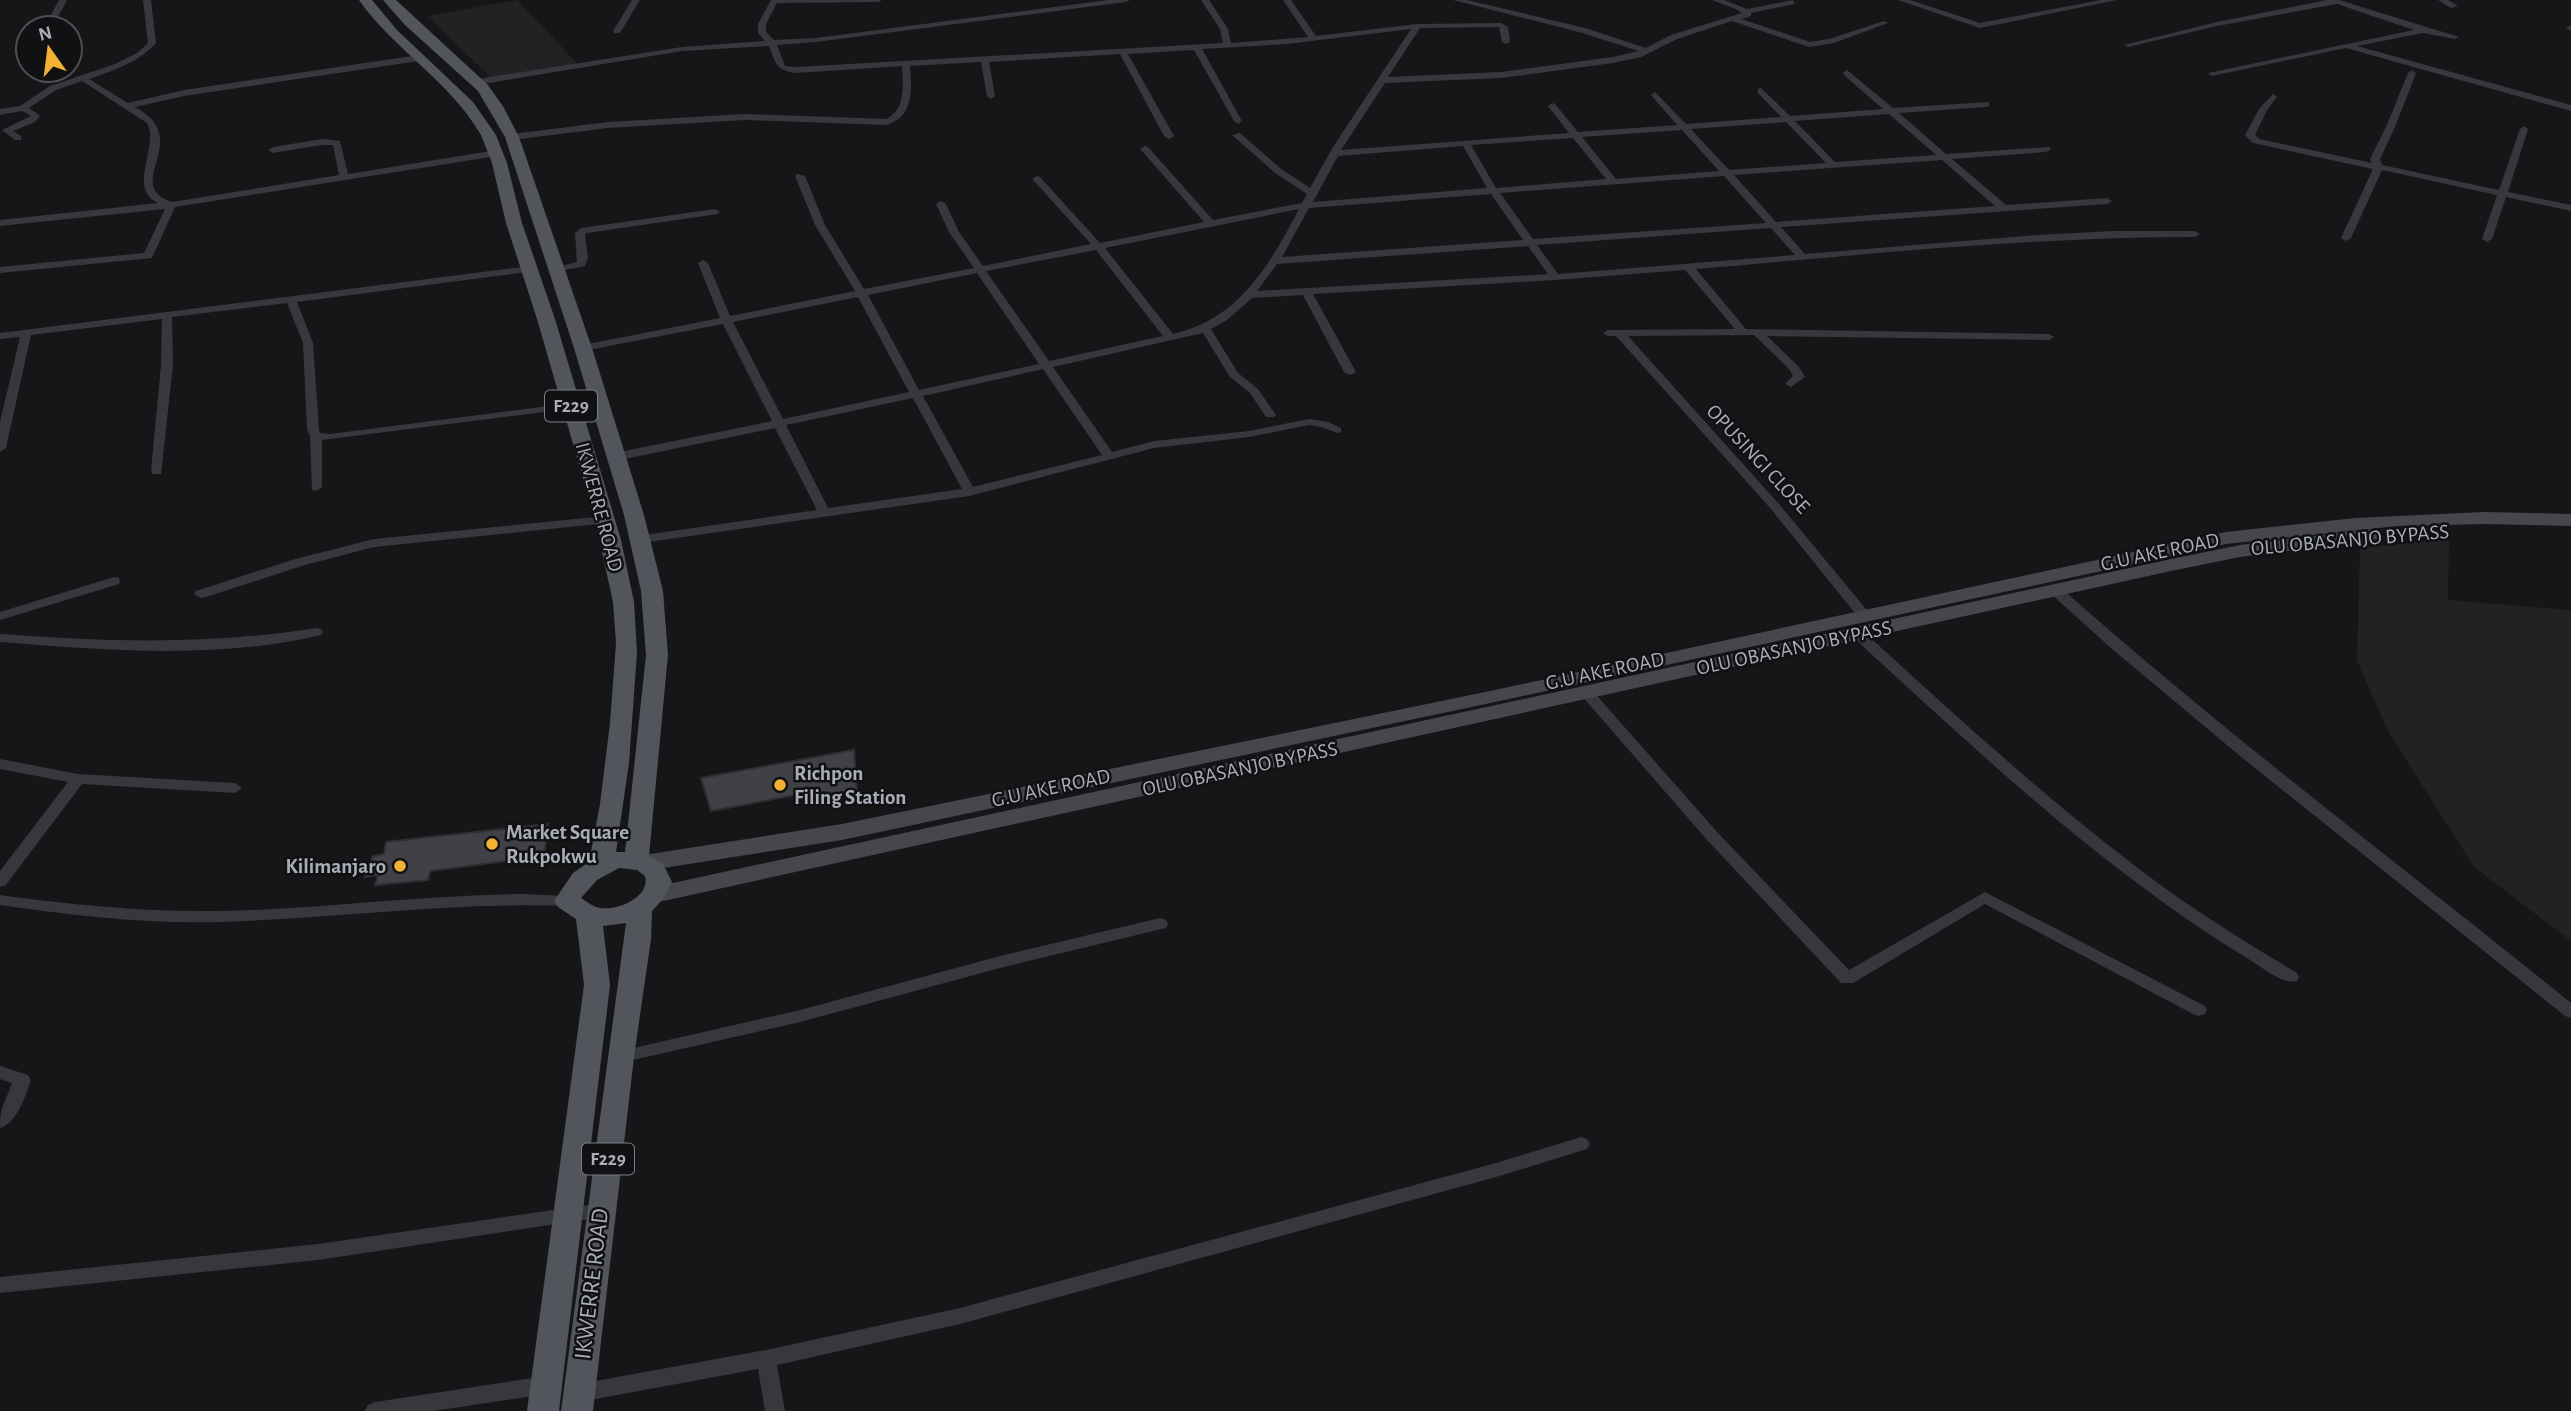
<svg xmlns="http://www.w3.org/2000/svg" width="2571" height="1411" font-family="'Alegreya Sans',sans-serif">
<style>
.built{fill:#222225}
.building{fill:#404145;stroke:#303034;stroke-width:2}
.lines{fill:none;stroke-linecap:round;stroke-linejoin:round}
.minor{fill:#37383d;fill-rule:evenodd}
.secondary{fill:#45474d;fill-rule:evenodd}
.primary{fill:#53555c;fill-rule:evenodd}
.poi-dot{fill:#f2b134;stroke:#111113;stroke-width:2.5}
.labels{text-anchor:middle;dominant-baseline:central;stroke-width:5;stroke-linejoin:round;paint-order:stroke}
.shield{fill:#111113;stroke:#7b7e86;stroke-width:2}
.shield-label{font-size:19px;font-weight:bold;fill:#a8adb8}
.street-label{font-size:21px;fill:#a8adb8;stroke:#111113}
.poi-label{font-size:21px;font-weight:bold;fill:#a8adb8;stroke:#111113;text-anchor:start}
.near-street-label{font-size:24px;fill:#a8adb8;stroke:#111113}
</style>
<rect width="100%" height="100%" fill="#161618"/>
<g class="built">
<path d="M517,0L579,65L490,77L427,16Z"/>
<path d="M2449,539L2448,600L2571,610V941L2474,867L2388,731L2357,661L2360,548Z"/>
</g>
<g class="building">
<path d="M854,750L857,794L811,792L711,811L701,778Z"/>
<path d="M548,824L544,856L430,871L428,880L375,885L378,875L365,877L373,856L384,854L386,842Z"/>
</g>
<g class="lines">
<g class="minor">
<path d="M59,0H67L52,28H44Z"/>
<path d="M143,0H151L156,43C138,63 114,70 89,79L128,103L184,90L419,55L423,58L419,61L184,96L135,107C196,140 120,184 172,202L339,175L333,145H322L273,153L268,150L273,147L322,139L340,141L348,174L497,150L502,153L497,156L175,207L152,258L0,273V267L144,253L165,209L0,226V220L158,203C126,188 160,147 147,123L82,81L56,90L29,108L40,116L35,122L13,131L21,136V140H15L2,130L31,116L22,111L0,115V109L20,106L50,86L115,64L137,53L148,43Z"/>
<path d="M632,0H640L620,33H614L613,31Z"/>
<path d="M771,0H882L878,2L777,3L766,24V32L774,40L816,38L1108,0H1130L1126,2L816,42L777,45L785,66L796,67L1223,43L1220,29L1201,0H1209L1228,29L1231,43L1308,37L1283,0H1291L1316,36L1417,24L1501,23L1508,27L1510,42L1506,44L1502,42L1499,27L1420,28L1388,77L1501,72L1613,57L1639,51L1579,32L1453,0H1467L1585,28L1646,48L1671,35L1742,13L1736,9L1712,0H1724L1747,9L1793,0L1795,4L1751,13V16L1741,19L1810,42L1829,39L1884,21L1888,23L1834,43L1809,47L1732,21L1677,39L1641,57L1613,63L1501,78L1385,83L1341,150L1569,133L1548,106L1552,103L1555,104L1578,132L1677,125L1651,95L1655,92L1686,124L1781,117L1758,93V89L1761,88L1790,116L1883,109L1844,75L1843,73L1847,70L1893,108L1989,102V106L1986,107L1899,113L1946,154L2049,147L2051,149L2046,152L1952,159L2006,205L2107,198L2112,201L2107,204L1781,227L1805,254L2037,235L2113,231H2195L2200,234L2195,237C2028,237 1862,255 1696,269L1746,329L2049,334L2054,337L2049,340L1767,336L1799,367L1805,377L1791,387L1785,384L1793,376L1790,370L1754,335L1628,336L1779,504L1871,615L1864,619L1859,618L1771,509L1616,336H1608L1603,333L1608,330L1735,329L1685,270L1555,280L1313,294L1356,372L1350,375L1344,372L1303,295L1252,298L1227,320L1211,329L1238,373L1258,389L1276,415L1274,417H1266L1250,393L1230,377L1203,333L1053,367L1112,452L1154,441L1249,431L1309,419L1328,422L1341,428V432L1337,433L1321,427L1309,425L1249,437L1154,448L969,496L641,543L635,539L637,536L817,510L775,428L615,461L609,457L615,453L772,421L723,324L583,351L578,348L583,345L720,318L698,263L703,260L708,263L730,316L855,291L815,225L795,176L797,174L805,176L825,225L864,289L974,268L949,232L936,204L941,201L946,204L959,232L983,266L1091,244L1034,181L1032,179L1037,176L1040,177L1100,243L1204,222L1142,151L1140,149L1145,146L1148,147L1213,220L1302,203L1307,194L1275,173L1232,135L1240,133L1281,169L1310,188L1333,147L1411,29L1287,44L1202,49L1242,121L1238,124L1234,121L1194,50L1128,54L1174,136L1169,139L1164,136L1120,54L989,62L995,96L991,99L987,96L981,62L910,66C912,90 914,116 887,125L745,120L608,128L512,140L507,137L512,134L608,122L745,114L886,119C906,110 903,85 902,66L796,73C774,69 777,65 769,46L682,51L477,85L473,82L477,79L682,47L765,41L758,33V24ZM1889,114L1936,155L1835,162L1795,121ZM1786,122L1826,163L1729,170L1691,129ZM1682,130L1719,171L1616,179L1582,137ZM1573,138L1606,179L1496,188L1471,145ZM1463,146L1487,188L1313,202L1338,156ZM1942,160L1995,206L1776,222L1734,175ZM1724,176L1766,223L1533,239L1500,193ZM1491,194L1523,240L1282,257L1309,208ZM1299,209C1269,266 1239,319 1173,334L1105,248ZM1771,228L1795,255L1558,274L1537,245ZM1528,246L1548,274L1257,291L1277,264ZM1096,250L1163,336L1049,361L986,271ZM977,273L1039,364L919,390L868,295ZM858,297L909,392L783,419L733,322ZM1043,369L1102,455L973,487L923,396ZM913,398L962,489L828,508L786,425Z"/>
<path d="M1898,0H1910L1980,23L2101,0H2117L1980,28Z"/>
<path d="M2327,0H2339L2459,37L2455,39L2423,33L2357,46L2571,105V111L2346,48L2212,76L2208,73L2414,30L2337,4L2217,26L2128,47L2124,45L2217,22Z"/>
<path d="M2438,0H2448L2458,6L2451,8Z"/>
<path d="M2570,26H2571V31L2566,28Z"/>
<path d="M29,70H38L33,74Z"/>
<path d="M2412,70L2416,73L2395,127L2380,159L2382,165L2499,190L2520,129L2524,126L2528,129L2508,192L2571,205V211L2506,197L2492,239L2487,242L2482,239L2497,195L2382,170L2351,238L2346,241L2341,238L2373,169L2253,143L2245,135L2259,109L2273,94L2277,97L2267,110L2255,135L2259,139L2372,163L2370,159L2386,127L2408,73Z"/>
<path d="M715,209L720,212L718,214L587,233L585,234L588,258L585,266L555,272L550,269L577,262L575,233L581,228Z"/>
<path d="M530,266L535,269L534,271L297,302L313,343L319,430L320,433L330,434L572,403L578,406L576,408L322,440V487L316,491L312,490L310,436L307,430L303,343L287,303L172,317L173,365L161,474H153L151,471L161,365L162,319L31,335L6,448L0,452V422L20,337L0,339V333Z"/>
<path d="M605,516L609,517L611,520L609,523L374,547L305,565L206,597L201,598L194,594L196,591L295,559L374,539Z"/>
<path d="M114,577L119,578L120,581L119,584L0,620V612Z"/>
<path d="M2055,586L2060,587C2224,733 2400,864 2571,1003V1018L2565,1016L2240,756L2112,649L2050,593L2049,590Z"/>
<path d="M316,628L321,629L323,632L321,635C217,660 105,650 0,642V634C106,642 210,645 316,628Z"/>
<path d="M1859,631L1864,632C1966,725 2068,819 2180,899C2218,925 2257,949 2297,973L2299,977L2297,981C2282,985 2262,967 2250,960C2104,871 1979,753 1854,638L1852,635L1854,632Z"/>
<path d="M1586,688L1591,689L1718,833L1849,970L1985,892L2205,1006L2207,1010L2205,1014L2199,1016L2193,1014L1985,904L1853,983H1841L1708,841L1581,695L1579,692L1581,689Z"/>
<path d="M0,759L78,774L235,783L242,788L235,793L82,784L5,886L0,887V871L68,782L0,769Z"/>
<path d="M524,894L567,896L573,897L575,901L573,905L567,906C451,902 338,918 222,922C148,924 74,916 0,905V895C73,905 145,912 219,911C321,909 422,895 524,894Z"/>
<path d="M1160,918L1166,920L1168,924L1166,928L1004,967L800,1022L620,1063L614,1062L611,1057L614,1052L620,1051L800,1010L1004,955Z"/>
<path d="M0,1066L28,1075L31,1080C25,1096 18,1122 0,1128C0,1106 5,1103 12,1083L0,1079Z"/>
<path d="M1581,1137L1587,1139L1590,1144L1587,1149L1496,1177L960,1324L777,1365L785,1411H765L758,1369L579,1402L572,1399L569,1393L572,1387L579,1384L766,1350L960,1308L1496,1163Z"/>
<path d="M602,1203L609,1205L611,1210L609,1215L602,1217L318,1260L0,1293V1277L318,1244Z"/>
<path d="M546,1376L553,1379L556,1385L553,1391L546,1394L433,1411H365L368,1405L375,1402Z"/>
</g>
<g class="secondary">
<path d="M2484,512L2571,514V526L2484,524L2398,526L2226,544L1495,702L842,840L644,871L636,869L632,863L636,857L644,855L842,824L1495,690L2226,532L2355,518Z"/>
<path d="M2371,529L2380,535L2378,539L2240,557L2171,571L654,903L646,901L642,895L646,889L654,887L2171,559L2240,545Z"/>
</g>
<path class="primary" d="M359,0H372L397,30L473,102L496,135L507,163L522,223L555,319L621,540L634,602L637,653L629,763L616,852H625L646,655L641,591L624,515L574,348L505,137L478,91L405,25L383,0H396L488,85L504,108L519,137L592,348L644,515L663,591L668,655L649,856L663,864L672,882L664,898L652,911L651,939L634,1057L593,1411H561L626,923L603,926L610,985L559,1411H527L584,985L576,919L558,907L554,901L573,873L589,862L600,804L610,723L616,643L613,602L595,520L537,319L506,223L492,163L481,135C450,81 394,50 359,0ZM619,868L637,870L645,876C651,898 614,913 596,907C591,905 586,901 581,898L597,880Z"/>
</g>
<g class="poi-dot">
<circle cx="780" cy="785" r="7"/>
<circle cx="492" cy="844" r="7"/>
<circle cx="400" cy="866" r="7"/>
</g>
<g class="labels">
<g class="shield">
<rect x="545" y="390.5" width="52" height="31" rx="5"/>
<rect x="582" y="1143.5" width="52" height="31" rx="5"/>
</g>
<g class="shield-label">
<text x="571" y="406">F229</text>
<text x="608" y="1159">F229</text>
</g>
<g class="street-label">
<text transform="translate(1758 459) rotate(47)">OPUSINGI CLOSE</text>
<text transform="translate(599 507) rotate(75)">IKWERRE ROAD</text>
<text transform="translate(2350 540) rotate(-5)">OLU OBASANJO BYPASS</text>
<text transform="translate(2160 552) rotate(-12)">G.U AKE ROAD</text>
<text transform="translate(1794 648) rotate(-12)">OLU OBASANJO BYPASS</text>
<text transform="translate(1605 671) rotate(-12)">G.U AKE ROAD</text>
<text transform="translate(1240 769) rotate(-12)">OLU OBASANJO BYPASS</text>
<text transform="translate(1051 788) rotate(-12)">G.U AKE ROAD</text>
</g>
<g class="poi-label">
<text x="794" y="773">Richpon<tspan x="794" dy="24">Filing Station</tspan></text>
<text x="506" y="832">Market Square<tspan x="506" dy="24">Rukpokwu</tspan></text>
<text x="386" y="866" text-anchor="end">Kilimanjaro</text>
</g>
<g class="near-street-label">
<text transform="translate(592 1284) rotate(-83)">IKWERRE ROAD</text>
</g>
</g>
<g transform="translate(49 49) rotate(346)"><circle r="33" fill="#111113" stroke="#4d4f55" stroke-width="2"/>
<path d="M0-5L12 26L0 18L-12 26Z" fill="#f2b134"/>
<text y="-10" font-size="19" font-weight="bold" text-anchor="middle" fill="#a8adb8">N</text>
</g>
</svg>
